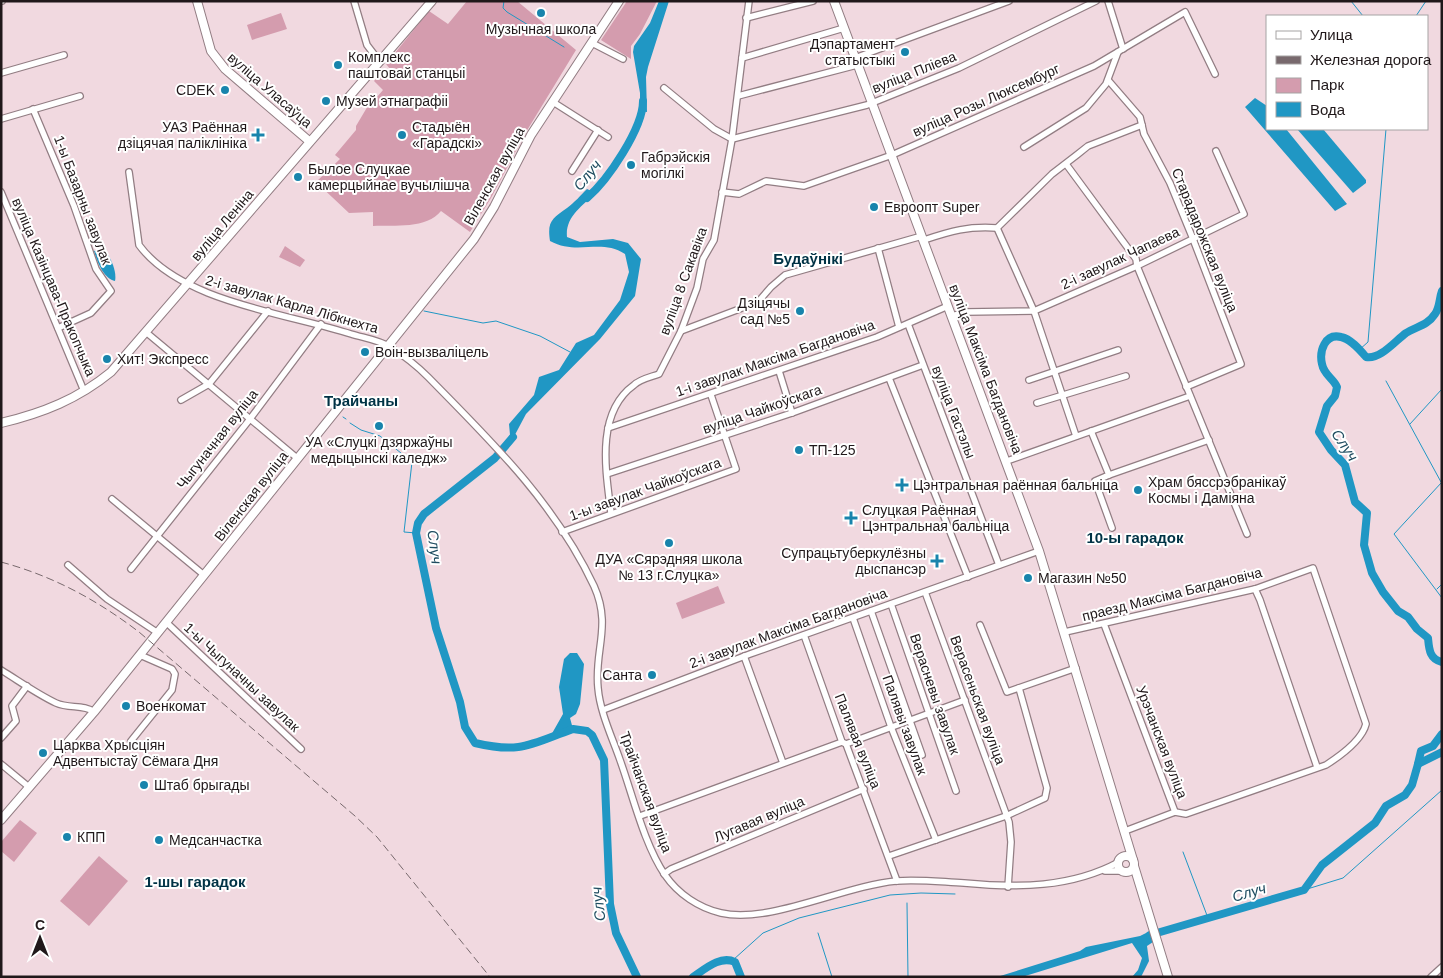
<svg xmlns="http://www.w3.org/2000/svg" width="1443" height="978" font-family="Arial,sans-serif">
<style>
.green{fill:#d49cae}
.water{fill:#2097c4}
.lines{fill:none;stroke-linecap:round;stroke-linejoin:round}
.stream{stroke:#2097c4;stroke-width:1}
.river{stroke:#2097c4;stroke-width:8}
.minor-casing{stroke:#927d83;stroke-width:8}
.major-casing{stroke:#927d83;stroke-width:10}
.minor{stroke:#fff;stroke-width:5.5}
.major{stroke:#fff;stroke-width:8}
.rail{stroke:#78696d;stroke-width:1;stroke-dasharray:8 4;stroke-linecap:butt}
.poi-dot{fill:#1884ac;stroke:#fff;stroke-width:2}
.labels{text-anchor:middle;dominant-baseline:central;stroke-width:4;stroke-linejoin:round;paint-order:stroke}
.poi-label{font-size:14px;fill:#20181a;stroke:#fff;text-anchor:start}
.street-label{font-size:14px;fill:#20181a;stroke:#fff}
.water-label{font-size:15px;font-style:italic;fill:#204d61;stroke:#fff}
.neighbourhood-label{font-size:15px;font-weight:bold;fill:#003245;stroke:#fff}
</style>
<rect width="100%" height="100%" fill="#f1d9e0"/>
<g class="green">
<path d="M467,1H517L576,50L526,132L491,198L470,232L441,211C427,229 394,225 373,226V212L349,213L316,182L340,159L335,155L356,130V126L372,99L377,97L383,90L374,81L378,76L385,80L389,78L390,69L386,64L429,11L448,24Z"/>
<path d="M627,1H657L640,34L631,46V59L601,40Z"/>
<path d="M281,13L287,29L252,40L247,25Z"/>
<path d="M285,246L305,260L300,267L279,257Z"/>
<path d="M718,586L725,603L682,619L676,603Z"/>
<path d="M20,820L37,833L14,862L1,851V842Z"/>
<path d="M99,856L128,881L89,926L60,901Z"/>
</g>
<g class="water">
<path d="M659,1H669L648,67L646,77L647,112L640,111V93L633,52L634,46L650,23Z"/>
<path d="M1255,98L1267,106V129H1286L1347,204L1335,211L1245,107Z"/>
<path d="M1297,129H1323L1366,180V183L1353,193Z"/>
<path d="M587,189L596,193C582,206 565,217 567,237L580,242L613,239L628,243L641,259L635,296L600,339L526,414L509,446L505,443L510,435L509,424L534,395L539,377L559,370L576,343L594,335L620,300L629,272L625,254C600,238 578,256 550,241C547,221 552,219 567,208C574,203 581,195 587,189Z"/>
<path d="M100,249L104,250C111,257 117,272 115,281C104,279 97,262 94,251Z"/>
<path d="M570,653H577L584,664L580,704L576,714L570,718L573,729L550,737L563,714L559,687L564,659Z"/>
<path d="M1150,931L1153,942L1147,946L1149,961L1141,977H1132L1138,970L1142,958L1132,943L1022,977H997L1080,951L1086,947L1140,936Z"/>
</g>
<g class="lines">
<g class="stream">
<path d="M504,1L503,8L507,12L564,47"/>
<path d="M1351,1L1363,16"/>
<path d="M1416,16L1426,1"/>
<path d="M424,311L483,323L496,321L540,336L570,352"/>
<path d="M1359,350L1368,342L1386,129"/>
<path d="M1386,381L1441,482"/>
<path d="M343,417L346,419"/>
<path d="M350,423L361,430L380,436L412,462L404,532L416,533"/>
<path d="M1410,424L1442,389"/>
<path d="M1442,482L1394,534L1442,598"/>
<path d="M1437,589L1442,584"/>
<path d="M1183,852L1208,918"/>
<path d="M1304,890L1343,878L1442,790"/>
<path d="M907,903L908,977"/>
<path d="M818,933L832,977"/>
<path d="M733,960L763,933L799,918L890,895L921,893L955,894"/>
</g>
<g class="river">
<path d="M587,198C608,180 643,128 643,101"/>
<path d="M1442,291C1439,299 1440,307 1435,314C1427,326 1417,326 1406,333C1395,341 1380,360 1366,357C1360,350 1351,339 1341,337C1325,333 1319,351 1322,364C1324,375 1333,378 1337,387L1335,396L1327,406L1319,432L1331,450L1345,465L1355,502L1367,513L1364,545L1372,573L1383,592L1398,611L1408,617L1417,629L1428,638C1429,648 1429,659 1442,662"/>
<path d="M513,437L495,458L424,514L418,523L416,533L436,628L460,702L465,727L475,743C521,754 531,744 573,729L587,731L592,735L604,760L610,904L616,933L637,977"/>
<path d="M1418,764L1421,751L1433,746L1442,734"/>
<path d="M1150,935L1304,890L1322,865L1375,823L1386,806L1405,795L1412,785L1418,764L1442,752"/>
<path d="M693,977C705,969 720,955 735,962L741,977"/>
</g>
<g class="minor-casing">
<g id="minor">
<path d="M1,1H2"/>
<path d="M354,1L367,45L380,62"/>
<path d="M1108,1L1123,49"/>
<path d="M746,18L813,1"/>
<path d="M592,43L623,59"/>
<path d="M742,58L844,28"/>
<path d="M855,58L1009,1"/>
<path d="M1,73L64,55"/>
<path d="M1108,80L1140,117L1144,134L1170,183L1193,239L1241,364L1186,387"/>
<path d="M664,88L714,129L732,139L867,105L959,68L1096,1"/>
<path d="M738,96L857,65"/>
<path d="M553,102L608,137"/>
<path d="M33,109L74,206L96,269L111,291L91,313L58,328"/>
<path d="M1,119L80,96"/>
<path d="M1024,147L1086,108L1106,84L1118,52"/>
<path d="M1066,164L1136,259L1137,266L1247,534"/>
<path d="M572,171L598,130"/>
<path d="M129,172L139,245C181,302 286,313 351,334C364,338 379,340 390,347C403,355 417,366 428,377C491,441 555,503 594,586C612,626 594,650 598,688C600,712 612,737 620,760C633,796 644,844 665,875C678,894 699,908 721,913C770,924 843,886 896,881C918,879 942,882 964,883C1017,888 1071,888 1119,862"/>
<path d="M1,192L84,391"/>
<path d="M722,192L739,194L766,181L804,186L892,155L1094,66L1185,12L1215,74"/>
<path d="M997,228L1034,311L1076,436"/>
<path d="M924,240C951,231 968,226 997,228L1052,174L1078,154L1088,146L1142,125"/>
<path d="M878,248L899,327"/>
<path d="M952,316L966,312L1034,311L1137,266L1244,214L1216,151"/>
<path d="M908,324L999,565"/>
<path d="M681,331L758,302L771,287L785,275L922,236"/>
<path d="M147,333L297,458"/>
<path d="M779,371L792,413"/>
<path d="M889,378L968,577"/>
<path d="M1029,380L1118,350"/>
<path d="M181,400L209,384L268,311"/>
<path d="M1037,403L1126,376"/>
<path d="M608,428L877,337L948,306"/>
<path d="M1091,431L1109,475L1095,481L1112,528"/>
<path d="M1007,461L1190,396"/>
<path d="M607,474L792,413L923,365"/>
<path d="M1109,475L1209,440"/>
<path d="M112,499L204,575"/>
<path d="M611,513C606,472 595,413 634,385C640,379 651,377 659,374L681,331L697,288L703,259L714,240L732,139L749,1"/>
<path d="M562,532L736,469L711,395"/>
<path d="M68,565L107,599L158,633"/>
<path d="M131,569L250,419L321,324"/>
<path d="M1255,589L1260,600L1317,767"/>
<path d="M925,592L1009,822L1011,842L1008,887"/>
<path d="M891,604L956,791"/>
<path d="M871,611L922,755"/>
<path d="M853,618L891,727L936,840"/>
<path d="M167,623L301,749"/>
<path d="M1104,624L1175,812"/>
<path d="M980,625L1007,692L1076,668"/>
<path d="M1065,632L1255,589L1313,568L1366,724C1362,740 1340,756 1326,765L1186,814L1175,812"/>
<path d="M804,635L842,742L846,744L897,881"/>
<path d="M744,656L783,763"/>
<path d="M1,670C19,681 37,694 56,703C69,709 84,704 94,712"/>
<path d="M603,710L750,654L1039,551"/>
<path d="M1,738L16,721L12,706L27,686"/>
<path d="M131,741L172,690L175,674L172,669L140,655"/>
<path d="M846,744L965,700"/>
<path d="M1,764L29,787"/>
<path d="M640,816L842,742"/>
<path d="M1125,831L1175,812"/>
<path d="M889,856L1006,816L1045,798L1047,788L1019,688"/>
<path d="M1105,871H1121"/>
<path d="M664,874L671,869L864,789"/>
<path d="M1431,977L1442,967"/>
</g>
</g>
<g class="major-casing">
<g id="major">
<path d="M197,1L211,51L225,69L309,141"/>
<path d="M834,1L1039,551L1133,860"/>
<path d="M1,423C43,413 78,399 111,372L432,1"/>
<path d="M1,820L94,712L474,239L494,207L531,135L619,1"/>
<circle cx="1126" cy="864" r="8"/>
<path d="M1134,866L1168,977"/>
</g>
</g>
<use href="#minor" class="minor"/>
<use href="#major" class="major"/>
<path class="rail" d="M1,562C53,576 97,600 139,632L355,816L377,837L490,977"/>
</g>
<g class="poi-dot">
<circle cx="541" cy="13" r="5"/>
<circle cx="905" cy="52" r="5"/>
<circle cx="338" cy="65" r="5"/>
<circle cx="225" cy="90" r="5"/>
<circle cx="326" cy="101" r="5"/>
<path d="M255.5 127.5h5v5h5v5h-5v5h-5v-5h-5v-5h5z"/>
<circle cx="402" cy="135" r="5"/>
<circle cx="631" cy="165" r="5"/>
<circle cx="298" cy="177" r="5"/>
<circle cx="874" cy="207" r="5"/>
<circle cx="800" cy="311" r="5"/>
<circle cx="365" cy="352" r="5"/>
<circle cx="107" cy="359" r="5"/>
<circle cx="379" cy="426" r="5"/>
<circle cx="799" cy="450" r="5"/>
<path d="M899.5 477.5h5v5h5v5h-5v5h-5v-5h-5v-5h5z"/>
<circle cx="1138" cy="490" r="5"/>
<path d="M848.5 510.5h5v5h5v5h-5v5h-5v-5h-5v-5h5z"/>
<circle cx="669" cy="543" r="5"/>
<path d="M934.5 553.5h5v5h5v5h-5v5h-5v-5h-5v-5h5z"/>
<circle cx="1028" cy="578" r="5"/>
<circle cx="652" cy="675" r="5"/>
<circle cx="126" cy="706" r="5"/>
<circle cx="43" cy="753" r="5"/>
<circle cx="144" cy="785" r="5"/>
<circle cx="67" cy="837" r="5"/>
<circle cx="159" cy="840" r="5"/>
</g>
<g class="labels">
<g class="poi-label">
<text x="541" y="29" text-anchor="middle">Музычная школа</text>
<text x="895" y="44" text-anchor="end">Дэпартамент<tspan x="895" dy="16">статыстыкі</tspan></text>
<text x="348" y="57">Комплекс<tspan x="348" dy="16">паштовай станцыі</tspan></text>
<text x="215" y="90" text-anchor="end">CDEK</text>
<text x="336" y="101">Музей этнаграфіі</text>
<text x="247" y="127" text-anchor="end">УАЗ Раённая<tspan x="247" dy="16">дзіцячая паліклініка</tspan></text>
<text x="412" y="127">Стадыён<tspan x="412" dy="16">«Гарадскі»</tspan></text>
<text x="641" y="157">Габрэйскія<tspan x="641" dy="16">могілкі</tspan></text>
<text x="308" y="169">Былое Слуцкае<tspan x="308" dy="16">камерцыйнае вучылішча</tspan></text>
<text x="884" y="207">Евроопт Super</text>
<text x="790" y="303" text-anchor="end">Дзіцячы<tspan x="790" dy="16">сад №5</tspan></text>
<text x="375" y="352">Воін-вызваліцель</text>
<text x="117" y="359">Хит! Экспресс</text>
<text x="379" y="442" text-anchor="middle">УА «Слуцкі дзяржаўны<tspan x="379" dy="16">медыцынскі каледж»</tspan></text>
<text x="809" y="450">ТП-125</text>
<text x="1148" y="482">Храм бяссрэбранікаў<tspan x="1148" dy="16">Космы і Даміяна</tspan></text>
<text x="913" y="485">Цэнтральная раённая бальніца</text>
<text x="862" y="510">Слуцкая Раённая<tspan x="862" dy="16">Цэнтральная бальніца</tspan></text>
<text x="926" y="553" text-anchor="end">Супрацьтуберкулёзны<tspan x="926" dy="16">дыспансэр</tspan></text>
<text x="669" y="559" text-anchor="middle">ДУА «Сярэдняя школа<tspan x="669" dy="16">№ 13 г.Слуцка»</tspan></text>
<text x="1038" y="578">Магазин №50</text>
<text x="642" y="675" text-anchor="end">Санта</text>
<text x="136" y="706">Военкомат</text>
<text x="53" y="745">Царква Хрысціян<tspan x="53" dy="16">Адвентыстаў Сёмага Дня</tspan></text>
<text x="154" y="785">Штаб брыгады</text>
<text x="77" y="837">КПП</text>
<text x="169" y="840">Медсанчастка</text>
</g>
<g class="street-label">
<text transform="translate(914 72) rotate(-22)">вуліца Пліева</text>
<text transform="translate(270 90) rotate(41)">вуліца Уласаўца</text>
<text transform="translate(986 100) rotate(-24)">вуліца Розы Люксембург</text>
<text transform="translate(494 176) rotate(-61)">Віленская вуліца</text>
<text transform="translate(83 200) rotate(69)">1-ы Базарны завулак</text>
<text transform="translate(222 225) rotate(-50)">вуліца Леніна</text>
<text transform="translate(1205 240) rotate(68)">Старадарожская вуліца</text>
<text transform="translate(1120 258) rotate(-25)">2-і завулак Чапаева</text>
<text transform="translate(683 281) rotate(-70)">вуліца 8 Сакавіка</text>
<text transform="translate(54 287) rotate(67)">вуліца Казінцава-Пракопчыка</text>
<text transform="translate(292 304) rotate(16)">2-і завулак Карла Лібкнехта</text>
<text transform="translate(775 358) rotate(-19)">1-і завулак Максіма Багдановіча</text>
<text transform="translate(986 369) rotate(69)">вуліца Максіма Багдановіча</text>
<text transform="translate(762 409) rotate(-19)">вуліца Чайкоўскага</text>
<text transform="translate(954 412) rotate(69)">вуліца Гастэлы</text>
<text transform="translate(217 439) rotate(-52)">Чыгуначная вуліца</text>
<text transform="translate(645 489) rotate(-20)">1-ы завулак Чайкоўскага</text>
<text transform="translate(251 496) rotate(-52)">Віленская вуліца</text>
<text transform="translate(1172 594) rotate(-14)">праезд Максіма Багдановіча</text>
<text transform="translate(788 628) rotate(-20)">2-і завулак Максіма Багдановіча</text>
<text transform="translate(242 677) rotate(43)">1-ы Чыгуначны завулак</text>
<text transform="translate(935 694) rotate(71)">Верасневы завулак</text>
<text transform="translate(978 700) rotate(70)">Верасеньская вуліца</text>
<text transform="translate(905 725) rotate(70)">Палявы завулак</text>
<text transform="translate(858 741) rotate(68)">Палявая вуліца</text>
<text transform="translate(1162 742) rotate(69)">Урэчанская вуліца</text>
<text transform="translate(646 792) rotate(70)">Трайчанская вуліца</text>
<text transform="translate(759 819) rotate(-23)">Лугавая вуліца</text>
</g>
<g class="water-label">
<text transform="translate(587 175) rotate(-51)">Случ</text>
<text transform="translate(1345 445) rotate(56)">Случ</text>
<text transform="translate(435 547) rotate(82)">Случ</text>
<text transform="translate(1249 892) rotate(-16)">Случ</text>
<text transform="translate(598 904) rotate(-97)">Случ</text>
</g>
<g class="neighbourhood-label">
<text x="808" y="258">Будаўнікі</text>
<text x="361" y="400">Трайчаны</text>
<text x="1135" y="537">10-ы гарадок</text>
<text x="195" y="881">1-шы гарадок</text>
</g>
</g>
<rect width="1443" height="978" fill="none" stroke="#20181a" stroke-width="5"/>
<rect x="1266" y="15" width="162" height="115" fill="#ffffff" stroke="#a6a3a3"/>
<rect x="1276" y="31" width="25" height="8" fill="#ffffff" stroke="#a6a3a3"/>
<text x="1310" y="40" font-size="15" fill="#20181a">Улица</text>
<rect x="1276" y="56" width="25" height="8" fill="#78696d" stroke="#a6a3a3"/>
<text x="1310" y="65" font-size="15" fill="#20181a">Железная дорога</text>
<rect x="1276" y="78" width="25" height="15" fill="#d49cae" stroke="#a6a3a3"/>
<text x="1310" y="90" font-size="15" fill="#20181a">Парк</text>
<rect x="1276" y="102" width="25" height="15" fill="#2097c4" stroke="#a6a3a3"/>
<text x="1310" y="115" font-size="15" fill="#20181a">Вода</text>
<g transform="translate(40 938)" stroke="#ffffff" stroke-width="4" paint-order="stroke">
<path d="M0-4L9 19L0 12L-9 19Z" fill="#20181a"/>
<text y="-8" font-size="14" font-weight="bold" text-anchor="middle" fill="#20181a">С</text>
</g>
</svg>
